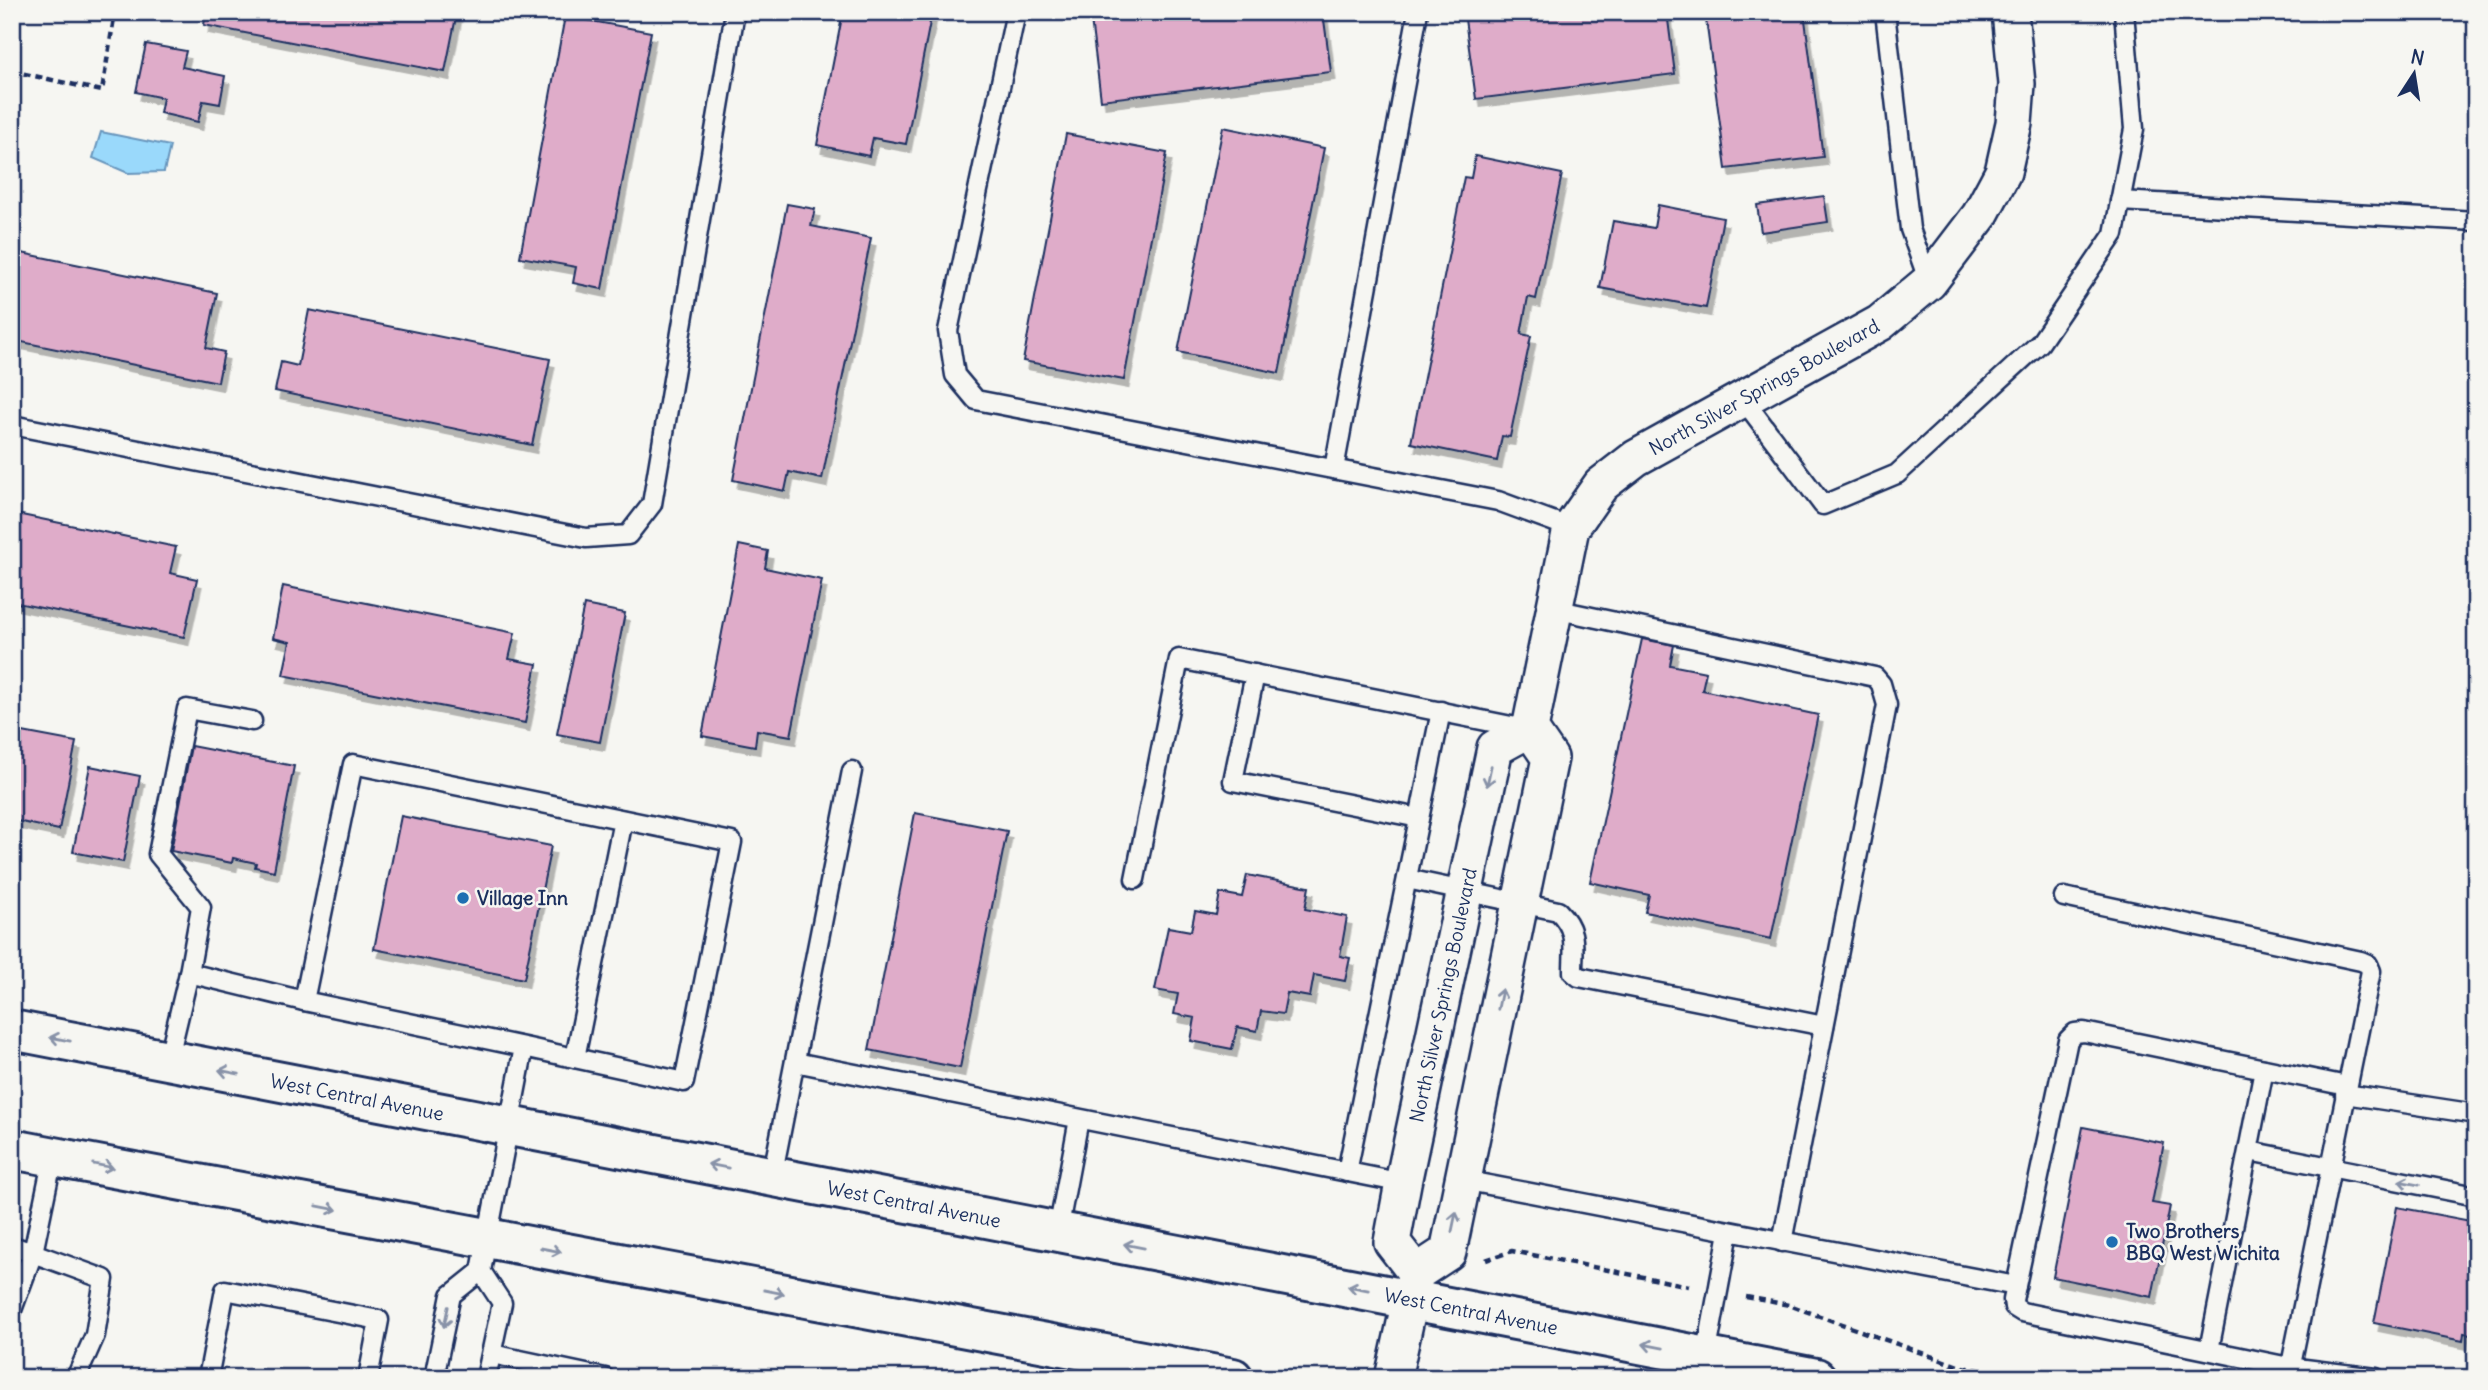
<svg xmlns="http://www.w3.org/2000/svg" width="2488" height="1390" font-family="Delius,sans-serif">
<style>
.water{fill:#9ad9fb;stroke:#6795bc;stroke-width:2}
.building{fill:#dfacc9;stroke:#1b2f5e;stroke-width:2;filter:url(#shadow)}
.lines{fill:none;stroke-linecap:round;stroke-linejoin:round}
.lane-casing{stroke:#1b2f5e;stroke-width:23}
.street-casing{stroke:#1b2f5e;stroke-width:40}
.secondary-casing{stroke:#1b2f5e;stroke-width:44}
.path{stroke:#1b2f5e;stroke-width:4.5;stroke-dasharray:7 5;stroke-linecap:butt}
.lane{stroke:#f6f6f2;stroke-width:18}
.street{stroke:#f6f6f2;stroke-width:35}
.secondary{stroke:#f6f6f2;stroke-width:38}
.oneway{stroke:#8892a8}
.poi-dot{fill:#1f6fb2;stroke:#f6f6f2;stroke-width:2.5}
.labels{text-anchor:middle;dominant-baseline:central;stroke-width:5;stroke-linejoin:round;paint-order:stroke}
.street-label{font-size:19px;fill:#1b2f5e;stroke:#f6f6f2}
.poi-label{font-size:19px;font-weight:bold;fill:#1b2f5e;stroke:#f6f6f2;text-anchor:start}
</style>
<defs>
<filter id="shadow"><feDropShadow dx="4.5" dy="8" stdDeviation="0" flood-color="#0004"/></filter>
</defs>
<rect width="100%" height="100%" fill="#f6f6f2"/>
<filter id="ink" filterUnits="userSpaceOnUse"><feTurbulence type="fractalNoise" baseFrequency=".0143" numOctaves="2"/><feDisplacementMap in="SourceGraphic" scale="14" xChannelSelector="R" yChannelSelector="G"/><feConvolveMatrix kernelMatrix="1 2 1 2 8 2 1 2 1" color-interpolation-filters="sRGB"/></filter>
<g filter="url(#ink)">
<path class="water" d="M101,132L170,146L164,172L128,173L93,158Z"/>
<g class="building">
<path d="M206,12H457L445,72L204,25Z"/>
<path d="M843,12H932L906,144L873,138L869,156L817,145Z"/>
<path d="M1090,12H1323L1331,72L1101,100Z"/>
<path d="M1464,12H1667L1675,74L1476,99Z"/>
<path d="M1705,12H1804L1823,157L1726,169Z"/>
<path d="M565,16L651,32L602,289L573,283L576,267L520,257Z"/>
<path d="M146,44L186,51L182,67L225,76L220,104L203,101L198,122L160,113L163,98L136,92Z"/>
<path d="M1223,127L1324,148L1279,373L1178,352Z"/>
<path d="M1066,134L1167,153L1124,380L1023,361Z"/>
<path d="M1475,156L1562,174L1536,299L1528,297L1521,334L1531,336L1510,437L1502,436L1497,461L1411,443L1464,177L1471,178Z"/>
<path d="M1824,196L1828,222L1761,232L1757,205Z"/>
<path d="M787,204L815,209L811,226L871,238L822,479L789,472L785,491L733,480Z"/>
<path d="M1658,205L1723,218L1706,308L1600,288L1613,221L1654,228Z"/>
<path d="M12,251L217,293L206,348L224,352L218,382L12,340Z"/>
<path d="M309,310L550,359L532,445L275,391L281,362L298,366Z"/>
<path d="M12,513L176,547L170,573L197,579L184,637L12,602Z"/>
<path d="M739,545L768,551L765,568L822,580L791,736L757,730L755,746L702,736Z"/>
<path d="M283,586L515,633L509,659L537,664L525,723L283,675L290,642L273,638Z"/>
<path d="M584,605L625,613L600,742L557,734Z"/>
<path d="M1642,639L1674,645L1670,665L1706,672L1702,690L1818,715L1771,939L1645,912L1649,895L1590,882Z"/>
<path d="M12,730L76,742L59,830L12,820Z"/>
<path d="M191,746L294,766L274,871L255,867L256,863L233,858L232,863L171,851Z"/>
<path d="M90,766L140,776L123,862L73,852Z"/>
<path d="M915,813L1007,831L960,1068L869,1050Z"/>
<path d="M401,816L551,846L524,979L374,949Z"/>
<path d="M1247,875L1309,887L1305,909L1347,917L1340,956L1350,958L1345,981L1314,975L1310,997L1287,993L1283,1014L1261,1011L1257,1031L1237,1027L1232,1049L1191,1041L1195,1018L1174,1014L1178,994L1155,990L1168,927L1191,931L1195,911L1216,915L1220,893L1242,897Z"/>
<path d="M2083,1127L2164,1143L2152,1203L2170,1206L2152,1297L2053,1277Z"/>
<path d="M2397,1207L2476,1222V1335L2464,1333L2463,1341L2374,1323Z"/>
</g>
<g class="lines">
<g class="lane-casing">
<g id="lane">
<path d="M1016,12L948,331L955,375L976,400L1498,501L1571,528"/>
<path d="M1885,12L1910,229L1929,282"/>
<path d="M2120,201L2476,221"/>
<path d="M1743,399L1823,505L1897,474L2040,343L2114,234L2134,129L2124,12"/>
<path d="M12,425L586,538L628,535L652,504L735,12"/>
<path d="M1334,469L1418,12"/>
<path d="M1554,609L1875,677L1881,684L1887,705L1782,1242"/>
<path d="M1255,674L1233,781L1419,818"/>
<path d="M1135,879L1179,659L1526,729"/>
<path d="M1407,879L1558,911C1578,931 1573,946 1573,972L1579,977L1824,1026"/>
<path d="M2064,897L2361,961L2368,964L2371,971L2289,1375"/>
<path d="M189,973L201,907L158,854L187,709L252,721"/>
<path d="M575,1058L623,820"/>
<path d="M168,1061L189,973L304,1001"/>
<path d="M795,1062L1403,1183"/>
<path d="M2347,1086L2084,1032L2075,1033L2068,1040L2013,1300L2014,1307L2022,1312L2289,1367L2376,1378"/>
<path d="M2345,1094L2476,1114"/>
<path d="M2249,1151L2476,1196"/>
<path d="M1347,1172L1441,711"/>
<path d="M772,1177L852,771"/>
<path d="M1463,1180L2016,1286"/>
<path d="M1058,1231L1079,1119"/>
<path d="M12,1246L33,1253L53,1157"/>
<path d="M481,1271L502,1303L486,1378"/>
<path d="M12,1310L33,1253L104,1279L95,1335L76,1378"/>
<path d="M2209,1350L2264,1069"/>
<path d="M492,1354L605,1378"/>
<path d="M1706,1356L1729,1232"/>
<path d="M208,1378L225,1290L379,1320L368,1378"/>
<path d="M434,1378L451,1295L481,1271L524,1047L684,1082L732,842L353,764L304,1001L524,1047"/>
</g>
</g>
<g class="street-casing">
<g id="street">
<path d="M1416,1273L1392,1242L1403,1183L1495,748L1530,729"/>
<path d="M1393,1378L1416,1273L1448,1252L1550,758L1530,729L1571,528L1601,485L1636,458L1880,323L1929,282L1980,215L2003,172L2014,123L2017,84L2010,12"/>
</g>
</g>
<g class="secondary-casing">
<g id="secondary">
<path d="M12,1030L1816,1378"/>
<path d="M12,1149L1233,1378"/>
</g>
</g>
<g class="path">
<path d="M12,71L102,91L115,12"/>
<path d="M1486,1260L1512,1251L1689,1286"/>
<path d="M1746,1297L1789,1305L1958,1366L2019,1378"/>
</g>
<use href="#lane" class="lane"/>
<use href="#street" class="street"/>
<use href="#secondary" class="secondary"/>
</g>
<defs><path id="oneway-shaft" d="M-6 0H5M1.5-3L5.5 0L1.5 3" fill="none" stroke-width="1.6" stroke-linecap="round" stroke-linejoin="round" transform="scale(1.75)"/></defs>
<g class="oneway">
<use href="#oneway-shaft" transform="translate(1489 776) rotate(102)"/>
<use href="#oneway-shaft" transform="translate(1500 999) rotate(-78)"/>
<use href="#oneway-shaft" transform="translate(60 1039) rotate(-169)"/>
<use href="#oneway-shaft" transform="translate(229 1072) rotate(-169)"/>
<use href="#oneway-shaft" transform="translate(103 1166) rotate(11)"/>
<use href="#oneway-shaft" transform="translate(718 1166) rotate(-169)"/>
<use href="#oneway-shaft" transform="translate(2409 1183) rotate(-169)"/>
<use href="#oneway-shaft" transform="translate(327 1208) rotate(11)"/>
<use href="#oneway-shaft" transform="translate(1454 1222) rotate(-78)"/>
<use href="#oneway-shaft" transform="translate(1134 1246) rotate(-169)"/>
<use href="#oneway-shaft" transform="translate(551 1250) rotate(11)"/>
<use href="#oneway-shaft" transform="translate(1358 1288) rotate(-169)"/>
<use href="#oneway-shaft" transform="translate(774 1292) rotate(11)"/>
<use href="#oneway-shaft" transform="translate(446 1317) rotate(102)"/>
<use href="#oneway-shaft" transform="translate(1653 1346) rotate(-169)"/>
</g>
</g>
<g class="poi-dot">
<circle cx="463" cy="898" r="7"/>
<circle cx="2112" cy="1242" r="7"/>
</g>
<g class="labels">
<g class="street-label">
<text transform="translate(1764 387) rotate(-29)">North Silver Springs Boulevard</text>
<text transform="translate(1443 995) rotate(-78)">North Silver Springs Boulevard</text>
<text transform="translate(357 1097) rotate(11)">West Central Avenue</text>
<text transform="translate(914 1204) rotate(11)">West Central Avenue</text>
<text transform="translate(1471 1311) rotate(11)">West Central Avenue</text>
</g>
<g class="poi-label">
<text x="477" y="898">Village Inn</text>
<text x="2126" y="1231">Two Brothers<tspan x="2126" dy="22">BBQ West Wichita</tspan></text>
</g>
</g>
<rect width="2488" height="1390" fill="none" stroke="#f6f6f2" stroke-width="42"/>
<rect x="21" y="21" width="2446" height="1348" fill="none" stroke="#1b2f5e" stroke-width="2.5" filter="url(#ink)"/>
<g transform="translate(2414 74) rotate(12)" stroke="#f6f6f2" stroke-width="5" paint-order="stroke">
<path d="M0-5L12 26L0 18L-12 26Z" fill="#1b2f5e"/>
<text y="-10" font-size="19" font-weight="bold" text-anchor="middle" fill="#1b2f5e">N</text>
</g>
</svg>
